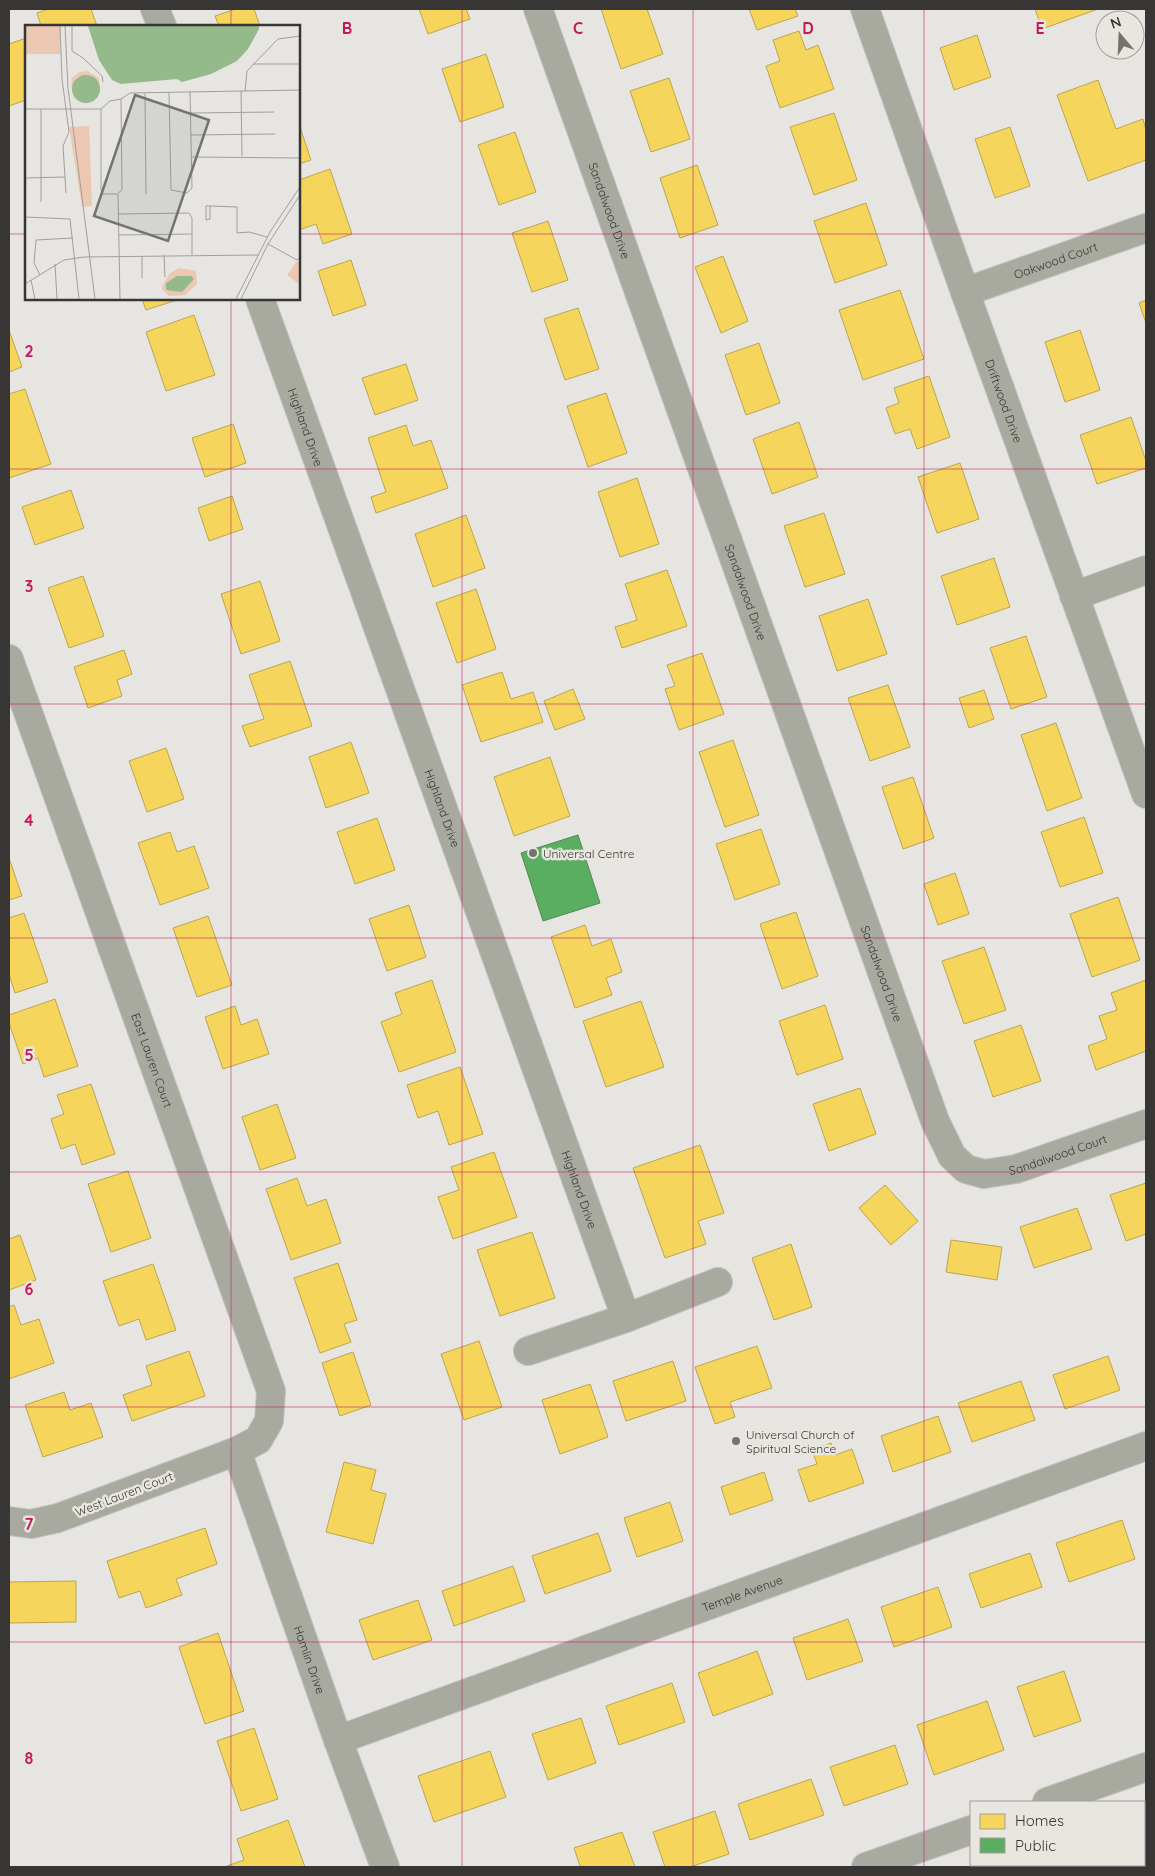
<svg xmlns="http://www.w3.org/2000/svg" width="1155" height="1876" font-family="Quicksand,sans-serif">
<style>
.homes{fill:#f6d55c;stroke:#bda550}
.public{fill:#5aae61;stroke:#508a54}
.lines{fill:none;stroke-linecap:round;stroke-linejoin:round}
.minor-casing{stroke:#c2c1bf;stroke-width:30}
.minor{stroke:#a8aaa0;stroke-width:28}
.grid{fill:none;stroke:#c2185b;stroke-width:1;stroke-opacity:0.55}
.poi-dot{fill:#747371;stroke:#e8e6df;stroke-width:2}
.labels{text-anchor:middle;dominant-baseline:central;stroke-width:5;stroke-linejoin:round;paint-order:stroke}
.street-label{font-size:12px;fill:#373634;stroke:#e8e6df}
.poi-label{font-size:12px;fill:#373634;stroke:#e8e6df;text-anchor:start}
.inset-road{fill:none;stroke:#a09f9c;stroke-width:1}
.view{fill:#747371;fill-opacity:0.15;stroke:#747371;stroke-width:2.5}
.inset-edge{fill:none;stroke:#373634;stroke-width:2.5}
.grid-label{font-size:16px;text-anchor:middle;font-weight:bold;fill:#c2185b;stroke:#e8e6df;stroke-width:5;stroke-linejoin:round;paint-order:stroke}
</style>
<rect width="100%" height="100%" fill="#e6e5e1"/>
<g class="homes">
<path d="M49,9H91L97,26H41L37,13Z"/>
<path d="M236,9H254L260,26H219L215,16Z"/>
<path d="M419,9H466L470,19L428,34Z"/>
<path d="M601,9H647L663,54L621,69Z"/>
<path d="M749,9H795L798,16L757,30Z"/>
<path d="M1035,9H1098L1042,29Z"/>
<path d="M799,31L806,50L818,45L834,89L780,108L766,66L780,61L773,40Z"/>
<path d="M977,35L991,77L954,90L940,48Z"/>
<path d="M26,38V100L9,106V44Z"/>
<path d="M486,54L504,107L460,122L442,69Z"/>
<path d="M669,78L690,139L651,152L630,91Z"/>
<path d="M1098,80L1116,129L1143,119L1146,130V160L1088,181L1057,95Z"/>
<path d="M834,113L857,180L814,195L790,127Z"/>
<path d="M299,124L311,160L299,164Z"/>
<path d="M1010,127L1030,186L995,198L975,139Z"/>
<path d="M515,132L536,192L499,205L478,145Z"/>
<path d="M697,165L718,225L680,238L660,178Z"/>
<path d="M330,169L352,234L323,244L316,224L299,230V180Z"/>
<path d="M866,203L887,265L835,283L814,221Z"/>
<path d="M548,221L568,280L532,292L512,233Z"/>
<path d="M723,256L748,321L721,333L695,267Z"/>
<path d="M351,260L366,305L333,316L318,271Z"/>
<path d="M900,290L924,359L863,380L839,310Z"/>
<path d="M142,299H180L146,310Z"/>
<path d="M1146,300V323L1139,303Z"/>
<path d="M578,308L599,369L565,380L544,319Z"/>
<path d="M194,315L215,375L166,391L146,332Z"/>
<path d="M9,330L22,367L9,372Z"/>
<path d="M1080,330L1100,390L1065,402L1045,342Z"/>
<path d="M759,343L780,403L746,415L725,355Z"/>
<path d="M406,364L418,400L375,415L362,378Z"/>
<path d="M929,376L950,437L917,449L910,429L895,434L886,408L899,403L894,388Z"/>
<path d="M25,389L51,464L9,478V394Z"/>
<path d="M606,393L627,453L588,467L567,406Z"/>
<path d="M1131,417L1146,461V468L1097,484L1080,435Z"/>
<path d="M799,422L818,477L772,494L753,439Z"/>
<path d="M233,424L246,463L205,477L192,438Z"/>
<path d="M406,425L413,446L431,440L448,488L376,513L371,497L386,492L368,438Z"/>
<path d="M960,463L979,519L937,533L918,477Z"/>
<path d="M637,478L659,544L620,557L598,492Z"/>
<path d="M71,490L84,528L35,545L22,507Z"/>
<path d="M232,496L243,529L209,541L198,508Z"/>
<path d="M824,513L845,574L805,587L784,526Z"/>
<path d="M466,515L485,568L433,587L415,534Z"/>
<path d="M994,558L1010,607L957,625L941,576Z"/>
<path d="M667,570L687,626L622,648L615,627L637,620L625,584Z"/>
<path d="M83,576L104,636L69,648L48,588Z"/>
<path d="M260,581L280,641L241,654L221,594Z"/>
<path d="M476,589L496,649L457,663L436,603Z"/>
<path d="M868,599L887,654L837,671L819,616Z"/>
<path d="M1026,636L1047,697L1011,709L990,648Z"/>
<path d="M124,650L132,674L117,680L122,696L88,708L74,667Z"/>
<path d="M702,653L724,714L679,730L665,689L675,686L667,665Z"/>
<path d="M290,661L312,726L250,747L242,726L264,719L249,675Z"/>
<path d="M502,672L511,699L533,692L543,722L481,742L462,685Z"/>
<path d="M888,685L910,747L870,761L848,698Z"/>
<path d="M573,689L585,719L555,730L544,701Z"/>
<path d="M984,690L994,719L969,728L959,698Z"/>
<path d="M1056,723L1082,798L1047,811L1021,735Z"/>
<path d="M733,740L759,815L725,827L699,752Z"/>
<path d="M351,742L369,793L326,808L309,757Z"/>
<path d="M166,748L184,799L147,812L129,761Z"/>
<path d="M550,757L570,816L514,836L494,777Z"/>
<path d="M913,777L934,838L903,849L882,787Z"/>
<path d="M1084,817L1103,873L1060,887L1041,832Z"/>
<path d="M377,818L395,870L355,884L337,832Z"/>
<path d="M761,829L780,884L735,900L716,844Z"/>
<path d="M170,832L177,852L194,846L209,888L160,905L138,843Z"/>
<path d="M9,858L22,896L9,900Z"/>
<path d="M955,873L969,914L938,925L924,884Z"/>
<path d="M1118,897L1140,960L1092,977L1070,914Z"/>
<path d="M409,905L426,957L387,971L369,919Z"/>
<path d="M796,912L818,976L782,989L760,924Z"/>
<path d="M24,913L48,982L15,993L9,974V918Z"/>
<path d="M208,916L232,985L197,997L173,928Z"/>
<path d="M585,925L592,946L611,939L622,972L606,978L612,995L575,1008L551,937Z"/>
<path d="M984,947L1006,1010L964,1024L942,961Z"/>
<path d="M432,980L456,1052L399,1072L381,1022L402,1014L395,993Z"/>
<path d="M1146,980V1051L1096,1070L1088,1046L1107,1039L1099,1016L1117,1010L1111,993Z"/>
<path d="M55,999L78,1066L44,1077L38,1058L23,1064L9,1023V1015Z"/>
<path d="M641,1001L664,1067L606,1087L583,1021Z"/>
<path d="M825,1005L843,1059L797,1075L779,1021Z"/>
<path d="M235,1006L241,1025L257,1019L269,1054L223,1069L205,1017Z"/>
<path d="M1021,1025L1041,1081L993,1097L974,1041Z"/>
<path d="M460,1067L483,1134L449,1145L438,1111L418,1118L407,1085Z"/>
<path d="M91,1084L115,1154L82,1165L75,1144L61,1149L51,1119L64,1114L57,1095Z"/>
<path d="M860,1088L876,1134L829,1151L813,1104Z"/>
<path d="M277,1104L296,1158L260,1170L242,1117Z"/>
<path d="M700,1145L724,1213L698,1221L706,1244L665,1258L633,1168Z"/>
<path d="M494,1152L517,1217L453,1239L438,1197L459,1190L451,1167Z"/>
<path d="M128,1171L151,1238L111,1252L88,1184Z"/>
<path d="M297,1178L307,1206L326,1199L341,1243L291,1260L266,1189Z"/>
<path d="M1146,1183V1234L1126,1241L1110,1195Z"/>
<path d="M885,1185L918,1221L891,1245L859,1208Z"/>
<path d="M1077,1208L1092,1249L1034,1268L1020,1227Z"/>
<path d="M532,1232L555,1298L500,1316L477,1250Z"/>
<path d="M20,1235L36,1280L9,1290V1239Z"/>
<path d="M951,1240L1002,1247L997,1280L946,1272Z"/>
<path d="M791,1244L812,1307L774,1320L752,1258Z"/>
<path d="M338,1263L357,1320L344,1324L351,1342L320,1353L294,1278Z"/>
<path d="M153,1264L176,1330L146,1340L139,1319L119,1326L103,1281Z"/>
<path d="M14,1305L21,1325L39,1319L54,1363L9,1379V1307Z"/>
<path d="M479,1341L502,1407L464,1420L441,1354Z"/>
<path d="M757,1346L772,1388L730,1402L735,1417L715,1424L695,1367Z"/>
<path d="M189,1351L205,1396L132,1421L123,1395L152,1385L146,1366Z"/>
<path d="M353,1352L371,1405L340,1416L322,1363Z"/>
<path d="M1108,1356L1120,1390L1065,1409L1053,1375Z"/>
<path d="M673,1361L686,1401L626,1421L613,1381Z"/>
<path d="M1021,1381L1035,1420L972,1442L958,1403Z"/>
<path d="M590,1384L608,1437L560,1454L542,1400Z"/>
<path d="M64,1392L70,1410L91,1403L103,1437L43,1457L25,1405Z"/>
<path d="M938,1416L951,1452L893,1472L881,1436Z"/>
<path d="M831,1443L835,1455L852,1449L864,1483L809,1502L798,1470L817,1464L812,1450Z"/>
<path d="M344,1462L376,1470L371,1490L386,1494L373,1544L326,1532Z"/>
<path d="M764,1472L773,1500L730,1515L721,1487Z"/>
<path d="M670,1502L683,1541L637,1557L624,1518Z"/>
<path d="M1122,1520L1135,1559L1069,1582L1056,1543Z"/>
<path d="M205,1528L217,1564L176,1579L182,1595L146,1608L140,1591L119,1598L107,1561Z"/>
<path d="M598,1533L611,1571L545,1594L532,1556Z"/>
<path d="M1030,1553L1042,1587L981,1608L969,1574Z"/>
<path d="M513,1566L525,1601L454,1626L442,1591Z"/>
<path d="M76,1581V1622L9,1623V1582Z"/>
<path d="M938,1587L952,1627L894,1647L881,1607Z"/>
<path d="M418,1600L432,1640L373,1660L359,1620Z"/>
<path d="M848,1619L863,1661L807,1680L793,1638Z"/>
<path d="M218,1633L244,1711L205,1724L179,1647Z"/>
<path d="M757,1651L773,1694L713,1716L698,1673Z"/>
<path d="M1064,1671L1081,1721L1034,1737L1017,1687Z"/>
<path d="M672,1683L685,1722L619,1745L606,1706Z"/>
<path d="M987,1701L1004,1750L934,1775L917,1725Z"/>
<path d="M581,1718L596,1763L548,1780L532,1734Z"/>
<path d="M254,1728L278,1799L241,1811L217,1741Z"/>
<path d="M895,1745L908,1784L844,1806L830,1767Z"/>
<path d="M490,1751L506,1797L434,1822L418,1776Z"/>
<path d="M811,1779L824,1815L750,1840L738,1804Z"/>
<path d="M715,1811L729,1854L690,1867H665L653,1832Z"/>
<path d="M288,1820L305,1867H224L244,1860L237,1839Z"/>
<path d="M622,1832L635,1867H577L580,1866L574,1848Z"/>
<path d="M1061,1865H1142L1143,1867H1062Z"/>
</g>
<path class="public" d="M578,835L600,903L543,921L521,853Z"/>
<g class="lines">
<g class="minor-casing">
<g id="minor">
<path d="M155,9L162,26"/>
<path id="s1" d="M538,9L935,1121L952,1156L966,1169L984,1174L1016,1169L1146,1124"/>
<path id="s2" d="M865,9L965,292L1146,794"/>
<path id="s3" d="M965,292L1146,228"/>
<path id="s4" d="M260,299L626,1318"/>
<path d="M1074,596L1146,570"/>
<path id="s5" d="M9,659L271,1391L269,1421L258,1440L237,1451L58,1518L31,1524L9,1521"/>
<path d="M528,1351L626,1318L718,1282"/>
<path id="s6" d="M237,1451L338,1740L385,1867"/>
<path id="s7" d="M338,1740L1146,1446"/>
<path d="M1047,1802L1146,1767"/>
<path d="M866,1867L971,1830"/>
</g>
</g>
<use href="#minor" class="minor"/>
</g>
<path class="grid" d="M231,9V26M462,9V1867M693,9V1867M924,9V1867M9,234H26M299,234H1146M231,299V1867M9,469H1146M9,704H1146M9,938H1146M9,1172H1146M9,1407H1146M9,1642H1146"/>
<g class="poi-dot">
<circle cx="533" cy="853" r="5"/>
<circle cx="736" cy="1441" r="5"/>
</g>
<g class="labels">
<g class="street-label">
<text stroke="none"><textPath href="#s1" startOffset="214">Sandalwood Drive</textPath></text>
<text stroke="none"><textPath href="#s3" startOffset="96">Oakwood Court</textPath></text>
<text stroke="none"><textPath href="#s2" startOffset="416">Driftwood Drive</textPath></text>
<text stroke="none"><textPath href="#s4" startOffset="136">Highland Drive</textPath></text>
<text stroke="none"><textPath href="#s1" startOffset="619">Sandalwood Drive</textPath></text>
<text stroke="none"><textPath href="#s4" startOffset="541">Highland Drive</textPath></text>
<text stroke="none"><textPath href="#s1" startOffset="1024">Sandalwood Drive</textPath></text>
<text stroke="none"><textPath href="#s5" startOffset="426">East Lauren Court</textPath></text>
<text stroke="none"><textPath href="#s1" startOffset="1334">Sandalwood Court</textPath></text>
<text stroke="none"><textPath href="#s4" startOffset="946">Highland Drive</textPath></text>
<text transform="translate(124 1494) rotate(-21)">West Lauren Court</text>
<text stroke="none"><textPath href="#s7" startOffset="430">Temple Avenue</textPath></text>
<text stroke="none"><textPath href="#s6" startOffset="221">Hamlin Drive</textPath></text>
</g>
<g class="poi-label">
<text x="543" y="853">Universal Centre</text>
<text x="746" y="1434">Universal Church of<tspan x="746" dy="14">Spiritual Science</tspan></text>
</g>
</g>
<g transform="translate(25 25)">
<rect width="275" height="275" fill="#e6e5e1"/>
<path d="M0,1H36L35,29H0ZM62,46L74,53V71L73,58L65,50L52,52L46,64L47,53L54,47ZM64,101L67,181L57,182L44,102ZM272,236L275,238V260L262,250ZM154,243L171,246L172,259L160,270L144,271L137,264L138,260L144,249ZM154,251L169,254L161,262L141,265L143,257Z" fill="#ecc7b2" fill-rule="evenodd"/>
<path d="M63,1H234V4L223,24L212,36L186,49L157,57L152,54L96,59L87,55L74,35ZM47 64a14 14 0 1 1 28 0a14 14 0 1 1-28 0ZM152,251H166L169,254L157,267L141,265V258Z" fill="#94b98a"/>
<path class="inset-road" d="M35,1L37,54L44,107L38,121L41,168M40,1L43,63L70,274M47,1V26L58,33L77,51L78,57M228,39H275M216,66L217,131M220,66L222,46L253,14L275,11M144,67L146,165L162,168L167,163L165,67M120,68L121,169M0,84H76M16,84V177M76,84L85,76L96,74L105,68L275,65M76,84V165L78,169H93M166,88L249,87M166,110L250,109M166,132L275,133M0,153L40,152M93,168L97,165L96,74M93,169L95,274M185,181V194L181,195V181H185L212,182V208L224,207L242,212M93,189L164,188L167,193V230M0,192L45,194L54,274M94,210L167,209M243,219L272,235L275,232M139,230L140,252M117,231V253M30,239L32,274M15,250L9,238L11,215L48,213M6,255L10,274M0,259L39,235L59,232L233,230M211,274L245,207L275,162M216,274L243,219L275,170"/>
<path class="view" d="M110,70L184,95L143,216L69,191Z"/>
<rect width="275" height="275" class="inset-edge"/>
</g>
<g class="grid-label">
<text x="347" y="34">B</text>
<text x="578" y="34">C</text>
<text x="808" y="34">D</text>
<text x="1040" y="34">E</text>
<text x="29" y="357">2</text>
<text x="29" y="592">3</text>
<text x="29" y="826">4</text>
<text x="29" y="1061">5</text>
<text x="29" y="1295">6</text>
<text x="29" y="1530">7</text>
<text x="29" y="1764">8</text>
</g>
<rect width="1155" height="1876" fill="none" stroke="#373634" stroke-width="20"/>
<rect x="970" y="1801" width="175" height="65" fill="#e8e6df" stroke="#a1a09b"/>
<rect x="980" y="1814" width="25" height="15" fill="#f6d55c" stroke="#a1a09b"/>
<text x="1015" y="1826" font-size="15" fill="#373634">Homes</text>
<rect x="980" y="1838" width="25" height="15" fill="#5aae61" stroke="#a1a09b"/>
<text x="1015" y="1851" font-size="15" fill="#373634">Public</text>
<g transform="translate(1120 35) rotate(341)"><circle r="24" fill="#e8e6df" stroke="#a1a09b"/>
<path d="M0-4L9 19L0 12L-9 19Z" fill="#747371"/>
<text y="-8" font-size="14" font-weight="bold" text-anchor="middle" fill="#373634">N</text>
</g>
</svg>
